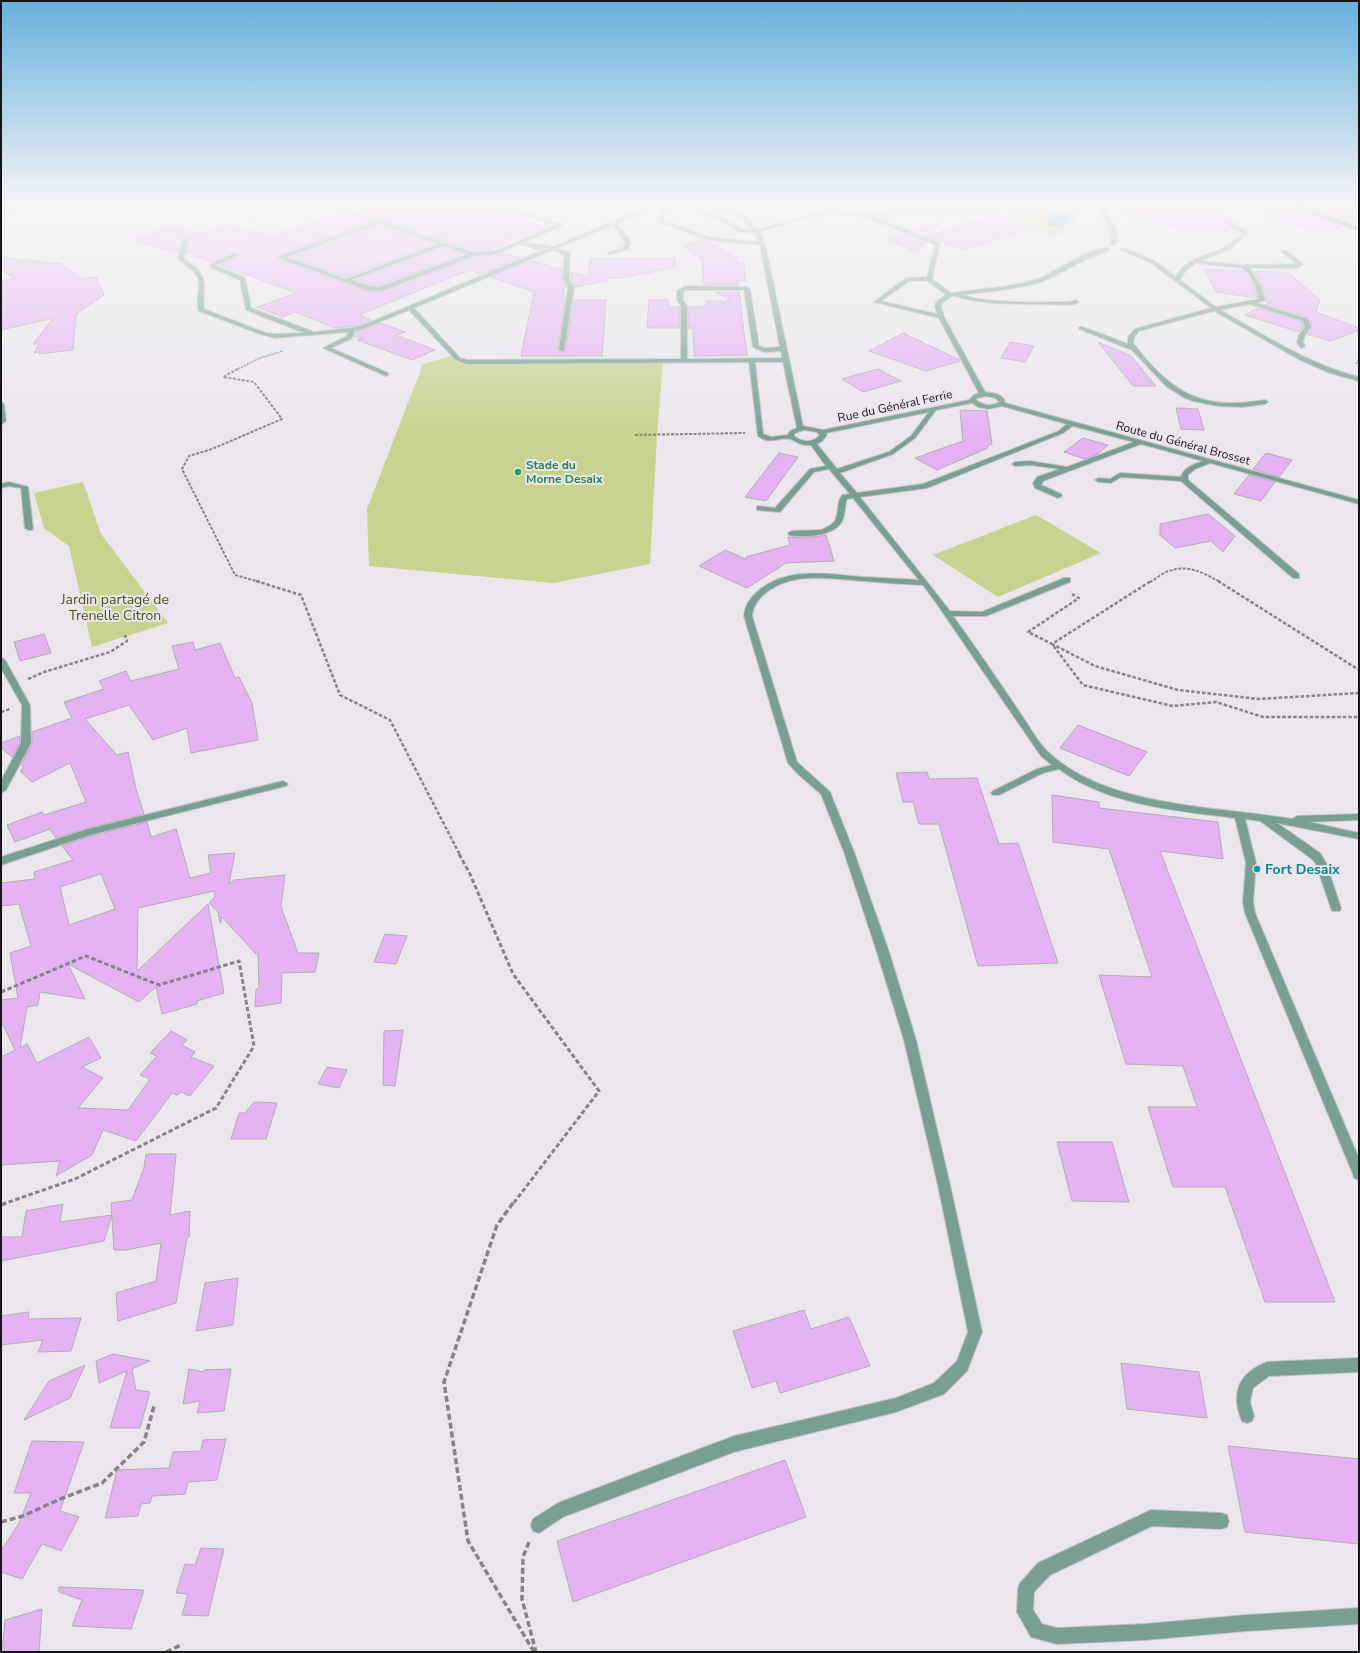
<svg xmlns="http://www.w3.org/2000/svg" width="1360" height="1653" font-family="'Nunito Sans',sans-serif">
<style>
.green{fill:#c7d38f}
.water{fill:#41adc8;stroke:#347f93}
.building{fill:#e5b3f4;stroke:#b1adb2;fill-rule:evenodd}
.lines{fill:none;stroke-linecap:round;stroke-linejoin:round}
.minor-casing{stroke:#c4c0c6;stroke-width:2}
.major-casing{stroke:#c4c0c6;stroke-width:2}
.path-far4{stroke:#868387;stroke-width:1.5;stroke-dasharray:2 1;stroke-linecap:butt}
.path-far3{stroke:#868387;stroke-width:2;stroke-dasharray:3 1.5;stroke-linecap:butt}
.path-far2{stroke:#868387;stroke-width:2.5;stroke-dasharray:3.5 2;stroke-linecap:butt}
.path-far1{stroke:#868387;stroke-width:3;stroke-dasharray:4.5 2.5;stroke-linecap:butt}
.path{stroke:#868387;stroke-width:3.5;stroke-dasharray:6 3;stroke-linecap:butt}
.minor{fill:#799f92;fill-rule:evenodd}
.major{fill:#205f4e;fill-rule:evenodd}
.leisure-dot{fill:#2e9e5b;stroke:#eae6ec;stroke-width:1.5}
.culture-dot{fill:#0f9aa8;stroke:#eae6ec;stroke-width:1.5}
.labels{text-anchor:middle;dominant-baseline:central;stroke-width:4;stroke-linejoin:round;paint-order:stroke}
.far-street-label{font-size:12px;fill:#161517;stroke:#eae6ec}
.far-leisure-label{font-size:12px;font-weight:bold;fill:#27864d;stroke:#eae6ec;text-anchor:start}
.park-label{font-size:14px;fill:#495117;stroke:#eae6ec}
.culture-label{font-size:14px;font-weight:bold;fill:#0d838f;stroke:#eae6ec;text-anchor:start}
</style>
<rect width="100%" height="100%" fill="#eae6ec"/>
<g class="green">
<path d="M1017,205H1054L1047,208L1081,212L1073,225L1057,237L1003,218L1007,217Z"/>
<path d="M455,355L460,360L663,361L657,435L650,564L553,583L369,566L367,509L423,364Z"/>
<path d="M83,482L101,534L168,623L92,647L69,546L44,528L34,493Z"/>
<path d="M1036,515L1101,553L998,597L933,555Z"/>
</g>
<path class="water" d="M1055,211L1071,214L1062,227L1046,224Z"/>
<g class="building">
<path d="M363,205H474L523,219L521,220L544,227L490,249L493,250H473L350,210Z"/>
<path d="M1116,205H1215L1240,225L1226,221L1224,222L1225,225L1233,230L1221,232L1209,227L1196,233L1115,211Z"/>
<path d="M1249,205H1288L1342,226L1319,233L1290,223Z"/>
<path d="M1300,205H1325L1358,217L1345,219L1353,223Z"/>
<path d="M342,212L369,222L278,255V259L367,291L381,292L474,257L497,255L504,253L521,258L481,274L469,270L359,315L372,320L361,325L335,328L295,312L283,317L257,307L297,293L220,265L238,257V253H232L212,262L187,253L190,240L187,237L182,240L177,252L133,240L171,226L201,234L224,225L271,236Z"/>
<path d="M996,215L1034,228L963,250L914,231L941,223L932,234Z"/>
<path d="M378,226L434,244L346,277L290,257Z"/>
<path d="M903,234L925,243L916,253L887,239Z"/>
<path d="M701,239L707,241L733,257H737L736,261L744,264L745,281L737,280L738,285H706L704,284L702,259L682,246L701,242Z"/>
<path d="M443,248L463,254L380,286H371L355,280Z"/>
<path d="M1,257L61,264L82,279L96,277L104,295L76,314L73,350L39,354V352L34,353L39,344H33L53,318L1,330V281L14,279L1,269Z"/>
<path d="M675,258L676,267L622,278H607V281L575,287L571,279V272L588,277L590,259Z"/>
<path d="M531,261L562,269V279L566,288L563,289L565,299L558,350L559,351H565L574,300H606L602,356H521L534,292L491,277Z"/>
<path d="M1205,269L1243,271L1252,282L1257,298L1216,292Z"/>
<path d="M1254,271L1289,273L1320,300L1316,312L1359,328V330L1331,341L1307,334L1312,326L1309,318L1266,304L1271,302L1266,301L1262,286Z"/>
<path d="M716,292H739L747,355L694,356L693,328H688V307H706V301H731Z"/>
<path d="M649,300H669V307H680V328H647Z"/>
<path d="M1258,308L1302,322L1303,327L1299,332L1245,315Z"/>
<path d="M381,323L405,332L396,335L435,350L412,360L357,340L363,339L354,336L355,332Z"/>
<path d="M903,333L960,360V361L926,371L869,351Z"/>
<path d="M1010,342L1034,346L1025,362L1001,358Z"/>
<path d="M1098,342L1131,356L1156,386H1133Z"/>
<path d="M878,369L901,381L863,392L842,379Z"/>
<path d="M1176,408L1198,409L1204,430L1181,429Z"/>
<path d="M960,410L987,411L992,444L987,446L988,448L937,470L915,458L963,441Z"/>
<path d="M1083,438L1108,445L1098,454L1085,459L1064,452Z"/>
<path d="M779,453L798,457L766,501L745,497Z"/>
<path d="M1266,453L1292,460L1279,477L1253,469Z"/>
<path d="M1249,475L1275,482L1261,501L1234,494Z"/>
<path d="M1208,514L1235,536L1223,552L1211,541L1175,548L1160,535V524Z"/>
<path d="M826,535L834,561L786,563L747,588L699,566L725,550L746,559V557L790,545L788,537L803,538Z"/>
<path d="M44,634L51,653L20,661L14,642Z"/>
<path d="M193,642L195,650L220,643L235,678L239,677L252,703L258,740L191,753L187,728L153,740L129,705L85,719L117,755L128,752L136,789L144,814L88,828L56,838L49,828L50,829L15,842L7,825L42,812L44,815L86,802L70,763L32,782L20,771L24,767L21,765L32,744V732L72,718L64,702L104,689L99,681L126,671L131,681L179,669L172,646Z"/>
<path d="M1078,725L1147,752L1129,776L1060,748Z"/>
<path d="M20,736V743L12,757L1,748V743Z"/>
<path d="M927,772L929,779L977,778L999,844L1018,843L1058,963L978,966L939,824H919L913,802H903L896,773Z"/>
<path d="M1052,795L1099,802V808L1218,822L1223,859L1160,851L1335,1302H1265L1225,1187H1173L1148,1107H1197L1183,1066L1126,1064L1099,975L1152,977L1109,849L1053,842Z"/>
<path d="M147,822L151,837L176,829L190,878L211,873L208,855L235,853L229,884L234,880L285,875L281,907L298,953H319L315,972L282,973L281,1003L255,1007L256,989L259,988L258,954H256L222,917L221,923H220L218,912L209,903L215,897L214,891L138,908L137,971L208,904L224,993L197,1001V1004L162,1014L156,987L139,1002L68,964L85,999L40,992L38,1005L27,1007L20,1048L27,1044L37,1063L89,1037L101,1058L82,1067L103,1078L78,1108L128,1110L150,1079L140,1075L157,1056L150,1053L171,1031L187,1040L182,1045L195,1052L191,1057L214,1066L190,1096L181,1092L177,1095L172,1093L136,1141L103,1130L92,1155L56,1176L60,1161L1,1165V1057L15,1050L1,1021V1000L18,998L10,953L31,946L19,904L1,906V883L35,879L34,872L73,860L62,846L90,836ZM101,874L115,909L69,925L60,887Z"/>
<path d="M385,934L407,936L396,964L374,962Z"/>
<path d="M403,1030L395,1086L383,1085L384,1031Z"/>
<path d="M327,1067L347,1070L339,1088L318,1084Z"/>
<path d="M254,1102L277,1103L266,1139H231L239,1113H245Z"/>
<path d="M1057,1142H1112L1129,1202L1072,1201Z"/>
<path d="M146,1154H176L170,1215L190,1211L189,1237L187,1238L176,1303L118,1321L116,1293L156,1281L161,1243L126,1250H114L111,1203L132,1200L144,1168Z"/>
<path d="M63,1204L60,1222L112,1215L104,1241L1,1261V1237H22L26,1211Z"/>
<path d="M238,1278L233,1325L196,1331L205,1283Z"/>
<path d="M804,1310L811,1329L849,1317L870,1366L780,1393L776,1381L752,1388L733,1331Z"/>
<path d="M29,1312L28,1319L81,1318L71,1351L38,1352L43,1340L1,1345V1316Z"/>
<path d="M113,1354L150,1361L132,1369L136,1390L150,1392L140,1428H110L127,1371L99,1383L96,1361Z"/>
<path d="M1121,1363L1199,1372L1207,1418L1127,1409Z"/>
<path d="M85,1365L70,1398L24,1420L49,1381Z"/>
<path d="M189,1369L204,1372V1370L231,1369L224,1411L197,1413L200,1401L183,1404Z"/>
<path d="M226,1439L217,1480L188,1482L185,1494L152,1496L150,1503L141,1504L138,1516L105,1518L117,1470L169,1468L173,1452L201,1451L203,1440Z"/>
<path d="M32,1441L84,1442L60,1511L79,1517L61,1551L42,1544L22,1579L1,1572V1551L19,1523L31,1493H14Z"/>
<path d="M1228,1446L1359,1459V1544L1245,1532Z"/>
<path d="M785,1460L806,1517L573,1602L557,1541Z"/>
<path d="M201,1548L224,1549L208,1616L182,1615L188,1594L176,1593L185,1564L195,1565Z"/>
<path d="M59,1587L144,1590L131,1629L72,1626L82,1600L59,1592Z"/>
<path d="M42,1609L39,1652H2L5,1620Z"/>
</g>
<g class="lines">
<g class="minor-casing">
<g id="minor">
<path d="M19,205H25L1,215V212Z"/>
<path d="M350,205H357L346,210L473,252L496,251L555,225L492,205H499L562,224V226L524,242C534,245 543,243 553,247L651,205H656L648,211L617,224L630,240L631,244L628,249L610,255L607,253L624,247L625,244L624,240L613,225L558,248L570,253L569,279L574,288L564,351L559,350L568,288L563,279L564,254L553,250L414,308L460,358L468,360L681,359V306L677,300V291L685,286L747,287L750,290L759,346L765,348L780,347L760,245L708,240L662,223L659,218L663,205L667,206L663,218L666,221L709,237L759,242L754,233L740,232L728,224L694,211L698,210L732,222L743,230H752L742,217H738L724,211L700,205L717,206L739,214L731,205H736L757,230L821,212L862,213L979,210C987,209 993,205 1000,205L991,211L979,212L869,215L940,243L932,279L951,293C977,289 1022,287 1045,276C1061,268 1091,247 1109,248V250C1085,258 1070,269 1048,279C1022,290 990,291 963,295C988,304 1041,302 1069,302L1076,300L1079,302L1072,305L990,303L965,299L956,296H952L942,303L941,306L944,317L985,392C993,393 1004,394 1005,403L1359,500V504L1210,463L1195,469L1188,475V480L1299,574V578H1293L1181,481L1121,477L1111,483L1099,482L1095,480L1099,478L1110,479L1120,473L1181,477C1183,468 1195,464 1203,461L1141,444L1043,481L1041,485L1061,494L1062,496L1058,498L1035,488L1033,483L1037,477L1060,469L1030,465L1015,466L1012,464L1015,462L1030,461L1067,467L1134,442L1073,426L1063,433L927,488L860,497L950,611L982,612L1064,578H1070V582L986,616H953C976,648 998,680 1020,713C1028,724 1038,743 1048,752C1107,808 1217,806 1292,819L1297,816L1359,814V820L1309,822L1359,833V839L1277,823L1320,853L1326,863L1341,908L1340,911H1332L1331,908L1316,864L1312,859L1260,821L1245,819L1256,863L1253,902L1255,913L1359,1159V1180L1354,1178L1353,1174L1245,913L1243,902L1246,863L1235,818C1177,811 1107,805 1059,769L1043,773L999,795H993L991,793L993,791L1037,769L1052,765L1041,756L937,604L923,585C903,584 884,583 864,581C831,579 791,570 763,595C757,601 753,607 752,616L797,762L830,792L854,852L889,952L916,1040L950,1185L982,1332L967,1371L944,1394L896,1412L734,1452L563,1517L539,1533L533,1531L531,1525L533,1519L558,1503L734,1436L896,1398L934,1383L957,1361L968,1332L938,1185L904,1040L877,952L844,852L821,794L798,774L788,763L744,616C745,606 749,599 757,592C786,566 827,574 863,577C882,578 900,579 919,580L853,498L847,499C844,506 846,514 842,521C835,536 804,538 789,535L788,533L792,531L821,530L831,525L835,521L837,515L839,501L842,495L850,494L829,469L814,472L780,512L757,510V506L775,508L810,469L826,466L811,445C800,446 798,442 790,439C780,436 771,446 758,436L749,362L467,364L456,360L409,310L365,328L354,331L352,338L331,348L388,373V375L386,376L323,348L347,336L348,332L275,338L263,335L199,311C195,300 202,287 197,276C193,268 183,265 178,258L183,240L186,238L189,240L184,258C188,263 195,265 199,271C208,282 202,296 204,309L266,333L275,334L304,333L246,310L240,280L212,268L210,264L233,254H237V256L215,265L245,278L251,308L314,332L351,328L361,326L548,248L535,249L519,244L497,254L474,256L381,291L368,290L279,258V256L373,222L339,210ZM821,214L864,215V217L935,245L927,277L906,278L874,302L939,318L979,393L974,395L969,400L823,430L803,426L765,244L759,232ZM378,224L438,244L346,279L286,257ZM443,246L468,254L380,287H371L351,280ZM909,281H928L946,295L936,302L935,306L937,314L881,301ZM686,290H744L753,347L764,352L781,351L782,358L687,359V306L683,300V292ZM755,362H783L797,428L790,431L788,435L771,437L763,434ZM986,396L995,398L1000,402C991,407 983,406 975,399ZM972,403L978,407L988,409L1002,406L1067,424L1059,431L923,484L857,493L840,473L893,454L915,438L936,410ZM929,412L911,436L889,452L837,469L817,444L822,441L827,435L826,433ZM804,430L817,432L820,435C813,443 803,443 794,436L795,433Z"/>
<path d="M1059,205H1102L1118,234L1115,245L1110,244L1112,234L1099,208H1068Z"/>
<path d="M1226,222C1233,222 1244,228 1248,234L1229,249L1201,261L1242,265L1297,264L1280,251L1285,250L1303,264L1298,268H1250L1261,287L1265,300L1257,303L1308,319L1311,327L1305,335L1303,342L1305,346L1302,348L1300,347L1297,342L1299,335L1305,327L1303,321L1250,304L1220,310C1266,336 1308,364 1359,377V381L1330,373L1300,360L1214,311L1139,331L1135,336L1133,343C1172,393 1200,411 1265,400L1268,402L1265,404L1242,407L1218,406L1193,401L1183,397L1166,386L1132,350L1079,329V327H1083L1128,344V337L1135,329L1211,308L1151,263L1119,249L1124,248L1155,261L1176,277C1184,259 1206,256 1221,249C1229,245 1236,240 1242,234L1226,224ZM1196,263L1241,268C1252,273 1256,288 1259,299L1216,307L1180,280L1186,270Z"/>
<path d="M1,402L4,404L6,421L1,425Z"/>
<path d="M9,482L28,487L33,528L32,530H29L25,528L21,488L9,486L1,488V484Z"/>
<path d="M1,657L5,660L30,705L31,743L6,790L1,793V781L21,743L22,705L1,668Z"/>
<path d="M283,781L288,784L286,786L90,835L1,865V857L88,829Z"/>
<path d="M1359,1358V1372L1269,1376L1253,1388L1250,1402L1254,1416L1252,1421L1247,1423L1242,1421C1230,1393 1239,1373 1267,1362Z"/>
<path d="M1151,1510L1221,1513L1227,1515L1229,1521L1227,1527L1221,1529L1152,1526L1050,1575L1034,1592L1033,1610L1042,1624L1057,1628L1145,1624L1246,1615L1359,1608V1624L1246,1631L1145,1640L1057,1644L1031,1637L1017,1612L1018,1589L1020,1583L1038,1563Z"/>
</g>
</g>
<g class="major-casing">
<path id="major" d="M1289,205H1296L1359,227V231Z"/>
</g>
<g class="path-far4">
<path d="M1356,364L1359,359"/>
<path d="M236,370L260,358L283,351"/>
</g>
<g class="path-far3">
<path d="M238,369L223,377L254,382L282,419L212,449L189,456L182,469L235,575L260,582"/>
<path d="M635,435L745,433"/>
<path d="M1150,582C1156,579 1162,573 1169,571C1188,564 1204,573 1220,582"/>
</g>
<g class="path-far2">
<path d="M256,581L301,595L340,695L390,720L460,855"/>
<path d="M1218,581L1359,670"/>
<path d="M1072,594L1079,598L1028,632L1052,644L1151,581"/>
<path d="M28,679L44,672L110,652L127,641L125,635"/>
<path d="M1359,693L1259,699L1178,690L1095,666L1052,644L1083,685L1173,706L1216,702L1263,717H1359"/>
<path d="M1,712L10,709"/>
</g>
<g class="path-far1">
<path d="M459,854L470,874L513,974L599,1091L513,1204"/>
<path d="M1,992L86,956L159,985L239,961L254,1046L216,1108L75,1179L3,1204"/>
</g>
<g class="path">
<path d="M513,1203L497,1225L444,1382L468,1541L534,1652"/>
<path d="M1,1205L6,1203"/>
<path d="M1,1522L23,1516L58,1500L102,1483L144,1442L154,1406"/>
<path d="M529,1542L523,1557L522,1599L536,1652"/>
<path d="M166,1652L181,1645"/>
</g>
<use href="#minor" class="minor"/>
<use href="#major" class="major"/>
</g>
<linearGradient id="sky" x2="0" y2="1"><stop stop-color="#65b1db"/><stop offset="0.47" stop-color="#f6f4f6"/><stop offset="1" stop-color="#f6f4f6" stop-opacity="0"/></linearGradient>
<rect width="1360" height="436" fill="url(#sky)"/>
<circle class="leisure-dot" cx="518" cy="472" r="4"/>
<circle class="culture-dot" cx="1257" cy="869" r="4"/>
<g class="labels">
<g class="far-street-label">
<text transform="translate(895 406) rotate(-12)">Rue du Général Ferrie</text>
<text transform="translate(1183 443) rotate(15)">Route du Général Brosset</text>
</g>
<g class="far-leisure-label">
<text x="526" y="465">Stade du<tspan x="526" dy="14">Morne Desaix</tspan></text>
</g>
<g class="park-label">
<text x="115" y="599">Jardin partagé de<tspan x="115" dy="16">Trenelle Citron</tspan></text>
</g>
<g class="culture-label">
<text x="1265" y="869">Fort Desaix</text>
</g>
</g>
<rect width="1360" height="1653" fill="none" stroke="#161517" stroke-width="4"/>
</svg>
